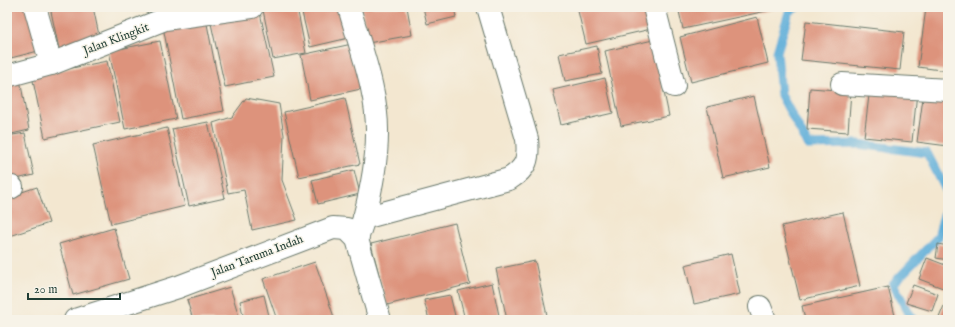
<svg xmlns="http://www.w3.org/2000/svg" width="955" height="327" font-family="'IM FELL English',serif">
<style>
.lines{fill:none;stroke-linecap:round;stroke-linejoin:round}
.stream{stroke:#5faed9;stroke-width:9}
.building{fill:#dd937c}
.minor-casing{stroke:#69786b;stroke-width:24}
.minor{stroke:#fff;stroke-width:22}
.labels{text-anchor:middle;dominant-baseline:central;stroke-width:3;stroke-linejoin:round;paint-order:stroke}
.street-label{font-size:12px;fill:#1f3d34;stroke:#f7f3e8}
</style>
<rect width="100%" height="100%" fill="#f7f3e8"/>
<filter id="ink" filterUnits="userSpaceOnUse"><feTurbulence type="fractalNoise" baseFrequency=".025" numOctaves="2"/><feDisplacementMap in="SourceGraphic" scale="8" xChannelSelector="R" yChannelSelector="G"/><feConvolveMatrix kernelMatrix="1 2 1 2 8 2 1 2 1" color-interpolation-filters="sRGB"/></filter>
<filter id="wash" filterUnits="userSpaceOnUse"><feTurbulence type="fractalNoise" baseFrequency=".012" numOctaves="4" result="noise"/><feDisplacementMap in="SourceGraphic" scale="16" xChannelSelector="R" yChannelSelector="G"/><feGaussianBlur stdDeviation="0.9" result="paint"/><feColorMatrix in="noise" values="0 0 0 0 0 0 0 0 0 0 0 0 0 0 0 0 0 1.4 0 .05"/><feComposite in="paint" operator="in"/></filter>
<g filter="url(#wash)">
<rect width="100%" height="100%" fill="#f3e7d0"/>
<g class="lines">
<g class="stream">
<path d="M797,7L789,12L777,52L781,95L808,145L858,144L927,153L948,194"/>
<path d="M913,320L893,284L938,237L948,201"/>
</g>
</g>
<g id="blocks">
<g class="building">
<path d="M7,7H32L42,50L7,59Z"/>
<path d="M50,7H93L100,40L59,49Z"/>
<path d="M278,7H297L306,53L273,59L263,10Z"/>
<path d="M346,7L353,37L310,47L301,8Z"/>
<path d="M361,7H407L412,35L368,43Z"/>
<path d="M423,7H454L456,17L427,24Z"/>
<path d="M577,7H645L651,29L586,44Z"/>
<path d="M678,7H780V8L683,29Z"/>
<path d="M259,8L274,77L225,87L210,19Z"/>
<path d="M926,8L948,11V71L918,67Z"/>
<path d="M757,17L768,63L691,82L680,37Z"/>
<path d="M206,19L224,111L181,119L163,27Z"/>
<path d="M806,21L904,32L900,70L801,60Z"/>
<path d="M653,40L669,116L621,126L605,51Z"/>
<path d="M160,41L176,119L125,129L109,51Z"/>
<path d="M352,44L361,89L310,100L301,55Z"/>
<path d="M597,46L602,74L565,81L559,54Z"/>
<path d="M107,61L120,122L45,138L32,76Z"/>
<path d="M605,78L613,113L561,125L553,90Z"/>
<path d="M20,79L29,130L7,135V81Z"/>
<path d="M870,87L917,92L912,142L864,137Z"/>
<path d="M810,88L851,91L848,132L807,129Z"/>
<path d="M754,96L770,167L723,178L707,107Z"/>
<path d="M246,98L279,104L284,135L282,180L297,220L252,230L244,190L228,193L213,123L232,117Z"/>
<path d="M345,98L360,164L299,177L284,112Z"/>
<path d="M923,98L948,101V146L917,142Z"/>
<path d="M208,122L225,198L189,206L172,129Z"/>
<path d="M167,128L185,206L111,224L93,145Z"/>
<path d="M25,133L34,175L7,181V136Z"/>
<path d="M354,170L360,194L318,204L312,180Z"/>
<path d="M37,187L49,223L7,237V197Z"/>
<path d="M843,212L860,286L800,300L782,226Z"/>
<path d="M455,223L470,284L387,305L371,244Z"/>
<path d="M114,228L129,279L73,295L59,244Z"/>
<path d="M938,244L948,246V260L936,258Z"/>
<path d="M731,254L740,294L694,304L685,265Z"/>
<path d="M927,258L948,266V290L919,279Z"/>
<path d="M535,261L548,320H507L496,269Z"/>
<path d="M315,262L335,320H277L263,279Z"/>
<path d="M492,283L500,320H465L458,291Z"/>
<path d="M913,285L938,294L932,311L906,303Z"/>
<path d="M230,287L240,320H193L187,300Z"/>
<path d="M888,287L896,320H805L802,306Z"/>
<path d="M264,295L270,320H244L240,301Z"/>
<path d="M450,295L456,320H429L424,300Z"/>
<path d="M946,301L948,302V320H938Z"/>
</g>
</g>
</g>
<g filter="url(#ink)">
<use href="#blocks" fill-opacity="0" stroke="#69786b" stroke-width="1"/>
<g class="lines">
<g class="minor-casing">
<g id="minor">
<path d="M35,7L51,64"/>
<path d="M349,7C360,48 378,91 377,134C377,163 371,191 364,218"/>
<path d="M654,7L674,86"/>
<path d="M7,76L51,64L165,19L252,7"/>
<path d="M842,84L948,90"/>
<path d="M7,189L12,187"/>
<path d="M357,239L364,218L509,179C527,168 529,159 527,139L488,7"/>
<path d="M760,307L765,320"/>
<path d="M75,320L178,287L333,228L347,229L357,239L380,320"/>
</g>
</g>
<use href="#minor" class="minor"/>
</g>
</g>
<g class="labels">
<g class="street-label">
<text transform="translate(116 39) rotate(-21)">Jalan Klingkit</text>
<text transform="translate(257 256) rotate(-21)">Jalan Taruma Indah</text>
</g>
</g>
<rect width="955" height="327" fill="none" stroke="#f7f3e8" stroke-width="24"/>
<path d="M28 293v6h92v-6" fill="none" stroke="#1f3d34" stroke-width="2"/>
<text x="34" y="293" font-size="12" fill="#1f3d34" stroke="#f7f3e8" stroke-width="3" paint-order="stroke">20 m</text>
</svg>
